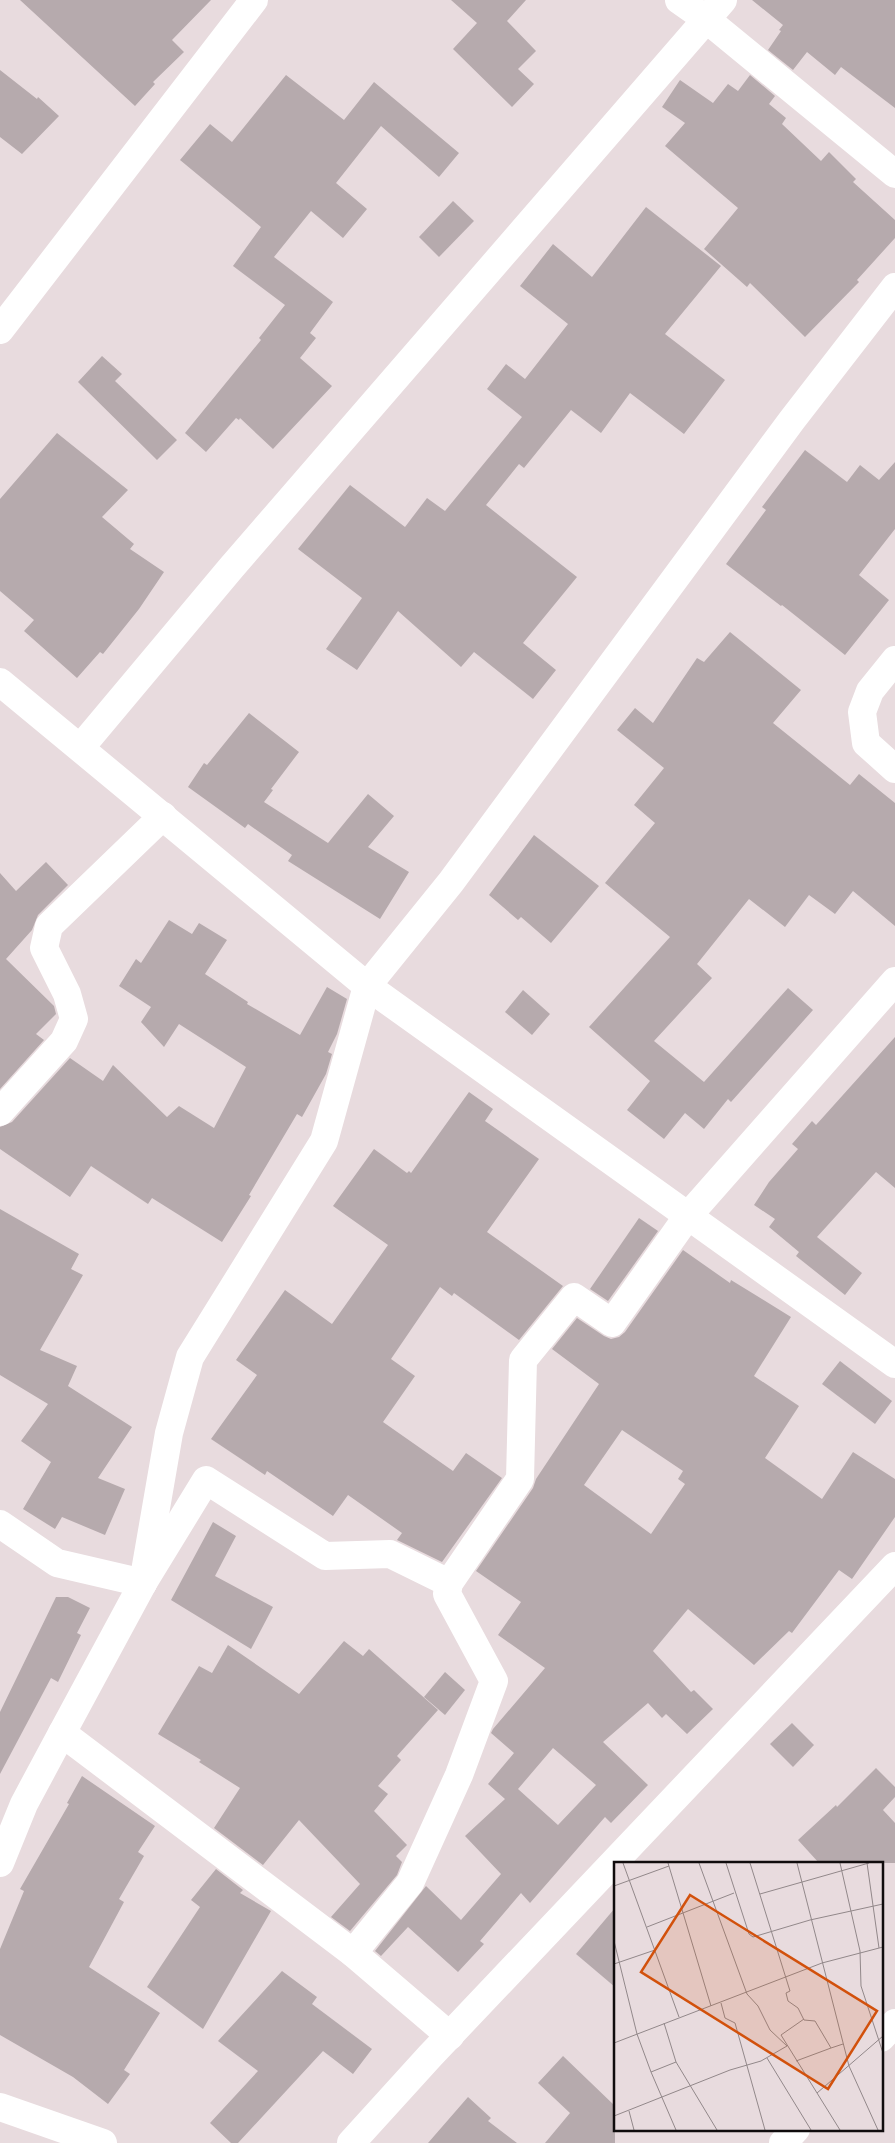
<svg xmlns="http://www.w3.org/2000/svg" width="895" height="2143" font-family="Rubik,sans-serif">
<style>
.building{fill:#b6aaad;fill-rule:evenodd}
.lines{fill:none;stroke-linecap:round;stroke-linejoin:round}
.minor{stroke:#fff;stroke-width:28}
.inset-road{fill:none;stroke:#92888a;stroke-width:1}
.view{fill:#d2510c;fill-opacity:0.15;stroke:#d2510c;stroke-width:2.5}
.inset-edge{fill:none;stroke:#100c0d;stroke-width:2.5}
</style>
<rect width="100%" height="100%" fill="#e8dbde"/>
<g class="building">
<path d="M20,0H211L172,40L184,52L153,82L155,84L135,106Z"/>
<path d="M451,0H526L507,21L536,51L518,69L534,84L512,107L453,49L477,23Z"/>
<path d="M752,0H895V108L841,67L835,75L807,52L793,70L768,50L781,31L779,30L783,25Z"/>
<path d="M0,70L37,99L38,97L59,116L22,154L0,137Z"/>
<path d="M286,75L344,120L374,82L459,153L439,177L381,126L336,183L367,209L343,238L311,211L274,257L333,302L310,333L316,338L300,358L332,386L273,449L240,418L239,420L236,418L206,452L185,433L261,340L259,338L285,305L233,266L261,227L180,160L210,124L232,142Z"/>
<path d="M750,75L775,96L769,104L786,118L782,124L821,161L829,152L856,179L853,182L895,220V238L857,280L859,282L805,337L750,283L747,287L704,249L738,208L665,146L685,123L662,107L680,80L713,103L728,84L738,91Z"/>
<path d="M453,201L474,221L439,257L419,237Z"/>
<path d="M646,207L721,266L665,334L725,380L684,434L630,393L601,433L571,410L524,468L519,464L486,505L577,577L523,643L556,670L533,699L474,652L461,667L398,611L357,670L326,649L362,598L298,549L350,485L405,527L427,498L445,511L522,417L487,389L506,364L525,379L568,324L520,286L553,244L592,277Z"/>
<path d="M102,356L122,374L115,381L177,440L157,460L78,382Z"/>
<path d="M57,433L128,490L102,517L134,544L130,549L164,572L139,609L103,654L100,652L77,678L24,631L34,620L0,591V499Z"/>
<path d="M805,450L847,482L860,465L879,480L895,462V529L859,575L889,600L845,655L782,605L781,606L726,564L766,510L762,507Z"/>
<path d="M730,632L801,690L773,723L850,785L859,774L895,803V926L853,891L835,914L809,895L785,927L749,899L697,964L712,978L654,1041L704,1082L788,988L813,1010L731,1102L728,1099L704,1129L685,1113L664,1139L627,1110L650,1081L589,1027L670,937L605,883L655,823L634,805L664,768L617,730L635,708L653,723L697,658L704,662Z"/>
<path d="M249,713L299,752L271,789L273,790L264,802L328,843L368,794L394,816L368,847L409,872L380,919L288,861L292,855L248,824L245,828L188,787L204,763L207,765Z"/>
<path d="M534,835L599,886L551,943L521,917L518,920L489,895Z"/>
<path d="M46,862L68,885L38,915L32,930L6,959L54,1006L56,1014L36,1034L44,1040L0,1089V873L16,891Z"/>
<path d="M169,920L192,934L199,923L227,940L205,974L248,1002L247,1004L300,1035L327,987L347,999L337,1034L328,1052L332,1054L326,1074L302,1117L297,1114L249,1195L251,1196L222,1242L152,1198L148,1204L91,1166L70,1197L0,1149V1127L12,1122L70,1058L103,1081L113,1065L167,1117L179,1106L214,1128L246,1067L179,1024L164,1047L141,1022L151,1007L119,986L136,959L141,963Z"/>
<path d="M523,990L550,1014L532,1035L505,1012Z"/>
<path d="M895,1037V1188L876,1172L817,1237L862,1273L845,1295L796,1256L799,1252L769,1227L775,1219L754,1205L769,1182L798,1149L792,1144L812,1121L816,1125Z"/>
<path d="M469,1092L493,1109L485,1121L539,1159L487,1232L563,1286L519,1340L454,1293L452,1296L440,1287L391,1359L415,1376L383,1422L453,1471L466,1453L502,1478L442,1562L397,1540L402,1533L348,1495L333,1516L267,1471L265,1475L211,1439L257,1375L236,1360L285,1290L332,1324L388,1245L333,1206L374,1149L407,1173L409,1171L411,1173Z"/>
<path d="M0,1209L79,1254L71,1269L83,1275L40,1350L77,1366L68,1386L132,1427L98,1478L125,1489L105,1535L62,1517L55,1529L23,1509L51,1462L21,1441L48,1404L0,1375Z"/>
<path d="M639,1218L658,1231L608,1301L590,1289Z"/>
<path d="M683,1250L730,1283L731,1280L791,1317L754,1376L799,1406L765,1458L822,1499L853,1452L895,1479V1517L852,1579L839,1570L792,1633L789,1631L754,1665L688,1609L653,1651L691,1692L694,1690L713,1709L687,1734L666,1714L662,1718L648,1703L603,1742L648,1785L611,1823L605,1817L530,1903L521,1893L480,1941L484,1944L458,1972L408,1927L381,1956L375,1951L426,1886L461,1920L501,1874L465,1836L505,1799L488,1784L514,1753L491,1733L493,1729L545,1668L498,1635L521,1602L476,1571L533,1488L536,1479L599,1384L552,1349L577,1318L604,1336L611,1339L619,1337L625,1332ZM622,1430L683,1471L678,1479L685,1484L651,1534L584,1485ZM553,1748L596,1785L558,1825L518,1789Z"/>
<path d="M840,1361L892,1401L875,1424L822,1384Z"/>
<path d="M213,1522L236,1536L215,1576L273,1607L251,1649L171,1600Z"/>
<path d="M56,1597H68L90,1608L77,1633L81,1635L58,1682L51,1678L0,1774V1712Z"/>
<path d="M344,1641L363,1656L369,1649L438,1710L397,1756L401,1760L378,1786L388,1794L374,1811L407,1845L396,1856L402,1862L397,1875L350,1931L331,1917L360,1884L299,1820L263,1865L214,1828L240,1788L199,1762L201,1760L158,1734L199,1666L212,1673L228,1645L299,1694Z"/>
<path d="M445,1672L465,1690L445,1715L424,1697Z"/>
<path d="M792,1723L814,1745L793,1767L770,1744Z"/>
<path d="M876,1768L895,1787V1797L883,1810L895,1823V1863H819L798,1840L836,1805L837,1807Z"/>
<path d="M82,1776L155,1826L138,1852L144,1856L119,1899L124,1902L89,1967L160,2013L124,2070L130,2074L108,2104L73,2077L0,2035V1949L24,1891L20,1889L69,1804L67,1803Z"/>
<path d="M216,1869L243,1890L240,1893L271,1911L203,2029L147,1987L200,1907L191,1900Z"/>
<path d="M615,1908V1987L576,1954Z"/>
<path d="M282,1971L317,1997L312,2004L372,2049L353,2074L323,2051L238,2143H231L210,2123L258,2071L218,2041Z"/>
<path d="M563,2056L615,2106V2143H545L570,2113L538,2083Z"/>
<path d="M468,2097L491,2118L488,2121L517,2143H428Z"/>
</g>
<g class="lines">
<g class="minor">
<path d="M679,0L706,19L895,174"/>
<path d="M0,330L254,0"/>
<path d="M895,660L870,691L862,712L866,743L895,769"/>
<path d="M0,682L367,986L895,1364"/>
<path d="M81,747L231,568L723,0"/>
<path d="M0,1112L64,1041L74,1019L67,994L44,948L49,926L163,816"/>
<path d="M0,1524L57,1563L143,1583"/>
<path d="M143,1583L169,1433L190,1357L324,1141L367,986L451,882L792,420L895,287"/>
<path d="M62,1733L353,1953"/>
<path d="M0,1863L24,1804L62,1733L143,1583L206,1480L325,1556L390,1554L449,1583"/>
<path d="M450,2036L353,1953L410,1883L459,1775L494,1681L447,1594L449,1583L520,1479L523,1360L574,1297L612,1323L687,1217L895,981"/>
<path d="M881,2038L895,2023"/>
<path d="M0,2107L103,2143"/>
<path d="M351,2143L430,2056L895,1566"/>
<path d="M783,2143L796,2129"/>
</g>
</g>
<g transform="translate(614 1862)">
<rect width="269" height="269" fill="#e8dbde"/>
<path class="inset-road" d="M9,1L65,155M54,1L97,144M85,1L133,132L144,144L156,168L173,184M112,1L135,72L139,75L196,58L269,42M136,1L176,129L172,131L174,139L184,146L190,158L201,159L217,186L229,182M183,1L235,204L264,268M226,1L246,89L247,124L269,191M253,1L265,86M0,24L55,4M146,32L255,1M33,65L120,31M0,79L23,172L37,210M0,102L41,88M107,141L111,156L121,161L151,268M190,157L167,173L226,268M50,161L62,200L103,268M0,181L208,101L269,85M153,196L197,268M182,199L217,186M203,231L269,174M15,249L20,268M0,254L116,208L147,199L173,184M62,268L37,210L62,200"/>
<path class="view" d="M76,33L263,149L214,227L27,110Z"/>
<rect width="269" height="269" class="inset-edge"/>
</g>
</svg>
